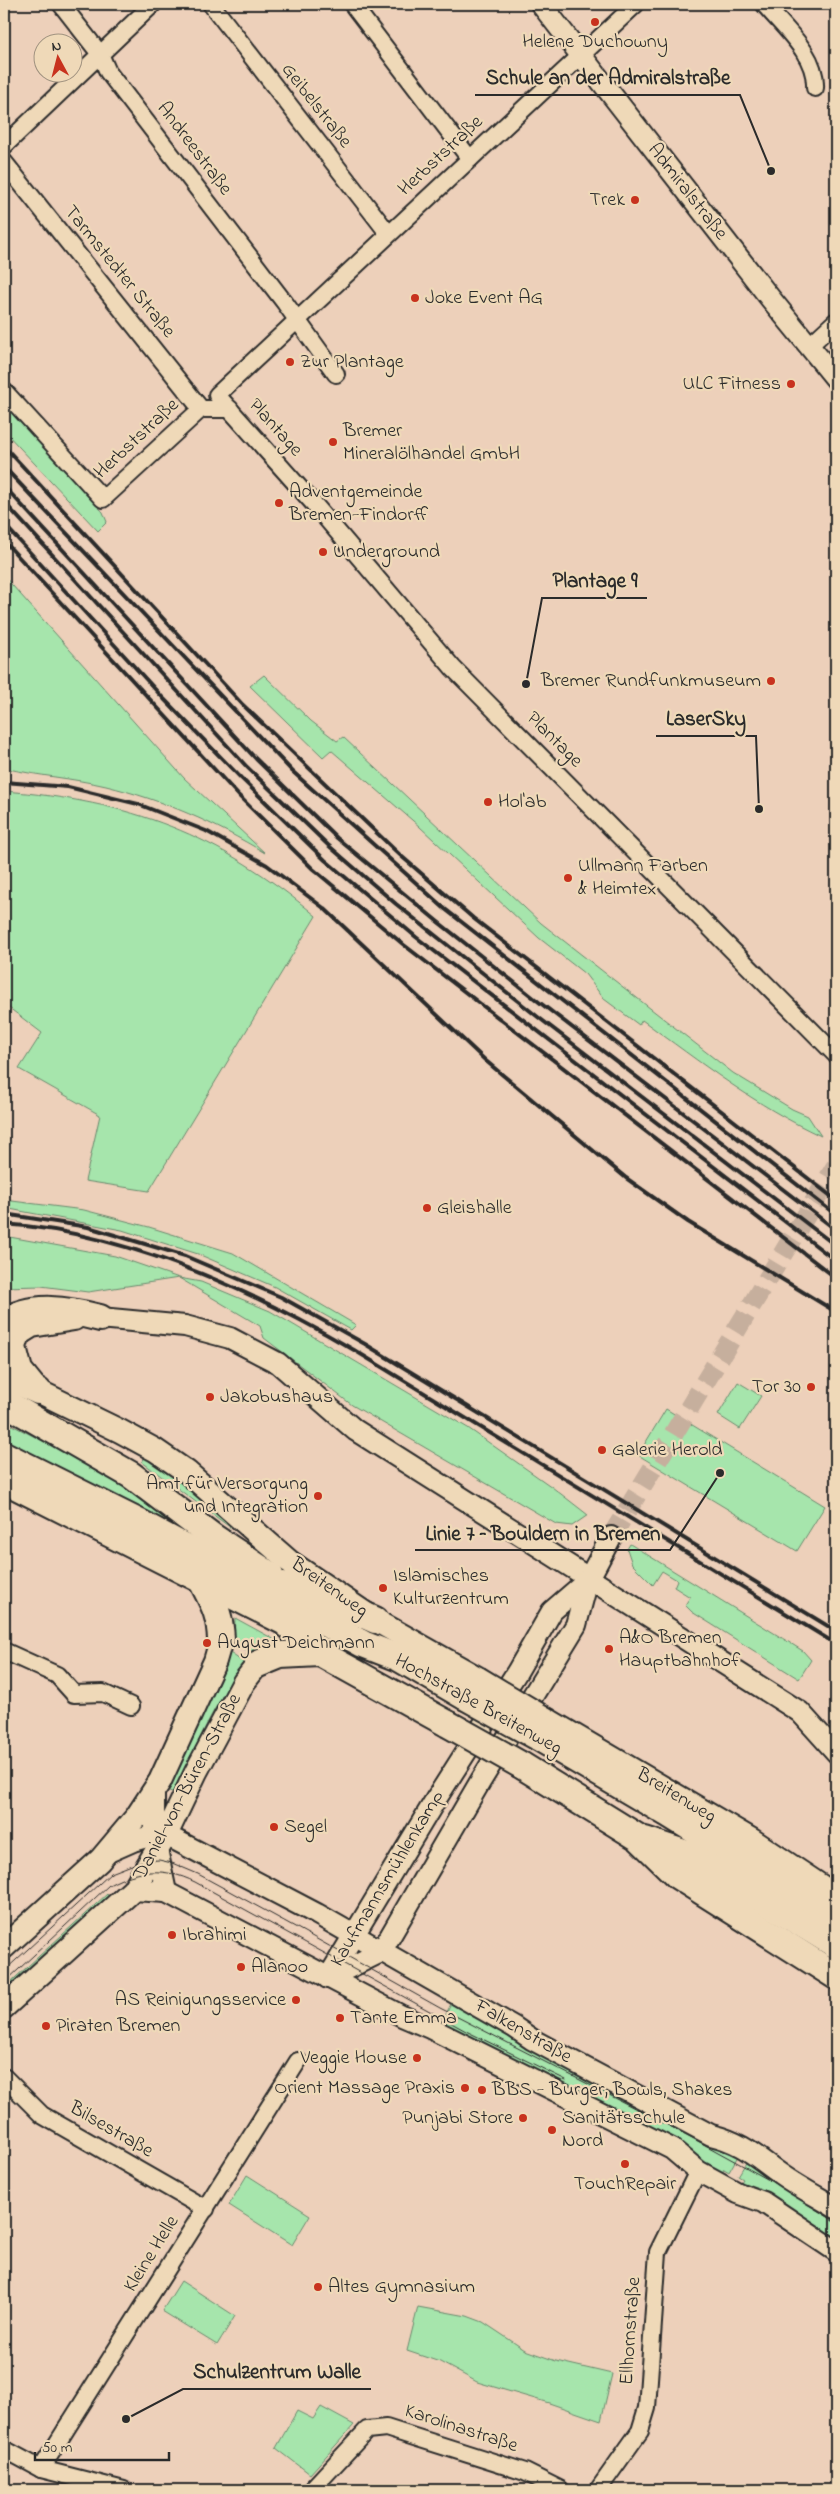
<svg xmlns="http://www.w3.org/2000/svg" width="840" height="2494" font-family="'Indie Flower',sans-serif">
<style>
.green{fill:#a6e5ac;stroke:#68886c}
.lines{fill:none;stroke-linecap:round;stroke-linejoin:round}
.tertiary-tunnel{stroke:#c6af9d;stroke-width:20;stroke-dasharray:20 10;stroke-linecap:butt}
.minor-casing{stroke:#2b2b2b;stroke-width:20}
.tertiary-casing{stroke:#2b2b2b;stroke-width:24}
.secondary-casing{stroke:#2b2b2b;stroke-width:26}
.trunk-casing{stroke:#2b2b2b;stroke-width:30}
.minor{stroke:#efd9b8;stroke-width:16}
.tertiary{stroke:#efd9b8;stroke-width:20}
.secondary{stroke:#efd9b8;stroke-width:22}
.trunk{stroke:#efd9b8;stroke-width:26}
.tram{stroke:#2b2b2b;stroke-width:1}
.rail{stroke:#2b2b2b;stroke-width:4}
.secondary-bridge-casing{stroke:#2b2b2b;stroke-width:26;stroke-linecap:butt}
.trunk-bridge-casing{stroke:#2b2b2b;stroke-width:30;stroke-linecap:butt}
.secondary-bridge{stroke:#efd9b8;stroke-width:22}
.trunk-bridge{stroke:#efd9b8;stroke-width:26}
.poi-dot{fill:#c8321e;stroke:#efd9b8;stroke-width:2}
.labels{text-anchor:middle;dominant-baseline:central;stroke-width:4.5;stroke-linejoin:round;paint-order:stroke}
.poi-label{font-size:20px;fill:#2b2b2b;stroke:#efd9b8;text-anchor:start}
.street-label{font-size:20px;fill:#2b2b2b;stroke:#efd9b8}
.leader{fill:none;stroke:#2b2b2b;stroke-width:2}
.callout-dot{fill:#2b2b2b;stroke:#efd9b8;stroke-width:2}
.callout-label{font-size:21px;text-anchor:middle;font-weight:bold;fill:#2b2b2b;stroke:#efd9b8;stroke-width:4.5;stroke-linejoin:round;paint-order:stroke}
</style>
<rect width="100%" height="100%" fill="#edd0ba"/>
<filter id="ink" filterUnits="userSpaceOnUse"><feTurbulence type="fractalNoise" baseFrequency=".02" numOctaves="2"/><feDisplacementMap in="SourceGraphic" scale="10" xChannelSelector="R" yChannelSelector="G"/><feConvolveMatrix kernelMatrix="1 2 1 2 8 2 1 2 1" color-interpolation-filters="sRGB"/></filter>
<g filter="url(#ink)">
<g class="green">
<path d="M4,404L103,512L107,522L98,531L4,431Z"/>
<path d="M4,576L184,778L265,853C215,823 163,800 106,786C72,778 38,776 4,768Z"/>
<path d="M264,675L311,721L337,741L343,737L541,923L733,1073L792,1109L808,1116L821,1136C756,1106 700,1062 642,1020L639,1025L604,999L585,974L539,938L420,827L331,750L323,757L250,686Z"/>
<path d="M4,791C130,801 219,834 316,916L149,1191L85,1181L100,1115L19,1069L42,1033L4,1004Z"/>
<path d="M4,1200L84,1210L149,1227L233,1253L356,1325L351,1330L275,1287L198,1254L122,1230L4,1208Z"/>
<path d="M4,1236L115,1256L179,1278L201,1282L270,1311L468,1428L552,1487L588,1515L572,1526L556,1524L352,1405L264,1338L260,1326L179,1278L88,1292L41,1286L4,1287Z"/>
<path d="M738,1382L761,1396L740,1429L718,1415Z"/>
<path d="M666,1409L825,1506L797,1551L638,1455Z"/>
<path d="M4,1421L107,1474L204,1546L4,1444Z"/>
<path d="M145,1457L173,1474L234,1525L231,1528L142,1462Z"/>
<path d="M630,1544L803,1651L811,1660L799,1679L692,1612L685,1605L690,1597L674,1587L677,1580L662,1571L653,1585L632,1564L627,1549Z"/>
<path d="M235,1618L279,1642L267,1646L254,1655L234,1643Z"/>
<path d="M230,1653L246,1664C214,1700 195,1750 174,1793L167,1790Z"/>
<path d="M107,1894L112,1900L4,1994V1988Z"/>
<path d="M453,2000L734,2152L738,2156L729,2172L724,2169L721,2175L440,2026Z"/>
<path d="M747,2161L836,2216V2241L739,2185L743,2179L738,2176Z"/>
<path d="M247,2175L310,2215L292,2245L229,2205Z"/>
<path d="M181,2281L235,2316L217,2345L162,2311Z"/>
<path d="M418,2307L467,2316L483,2322L525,2350L556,2361L612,2374L601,2421L549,2403L477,2382L440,2362L407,2351Z"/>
<path d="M321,2407L354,2425L310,2474L276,2448L297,2411L313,2419Z"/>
</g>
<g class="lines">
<path class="tertiary-tunnel" d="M611,1537L836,1166"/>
<g class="minor-casing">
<g id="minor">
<path d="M61,4L100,54L108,72L285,303L336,374"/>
<path d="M211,4L388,233"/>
<path d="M352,4L470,159"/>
<path d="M636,4L217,395L314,504L453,668L836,1055"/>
<path d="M764,4C784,28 817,55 815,88"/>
<path d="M4,146L153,4"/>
<path d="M4,162L201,409"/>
<path d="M810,345L836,321"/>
<path d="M4,391L103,499L201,409H230"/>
<path d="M4,1651L57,1675L74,1694L103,1693L131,1706"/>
<path d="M4,2077L42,2115L206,2209"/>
<path d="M4,2449L41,2469L124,2490"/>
<path d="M41,2469L298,2061"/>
<path d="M311,2490L367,2430L386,2428L525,2472L561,2490"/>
<path d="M598,2490L640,2431L647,2408L658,2252L698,2171"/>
</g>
</g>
<g class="tertiary-casing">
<g id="tertiary">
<path d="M541,4L770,298L836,379"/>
<path d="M100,1318L185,1326L230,1338L278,1363L355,1430L800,1712L836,1752"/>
<path d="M154,1793V1835L166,1892"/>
<path d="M108,1852L133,1841L154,1835H166L317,1914L514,2027L533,2040L711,2135C744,2143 756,2157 782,2175C799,2187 818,2197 836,2208"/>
<path d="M133,1890L166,1892L402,2016L430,2028L672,2149L698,2171L738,2193L763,2202L836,2251"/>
<path d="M328,1978L381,1952L480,1782L576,1625L588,1580L611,1537"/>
<path d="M328,1978L436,1799L517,1672L552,1611L588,1580"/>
</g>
</g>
<g class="secondary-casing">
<g id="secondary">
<path d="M74,1319L32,1326L19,1334L15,1347L21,1370L38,1391L120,1431L155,1450L187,1472L290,1562L375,1620L478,1678"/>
<path d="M548,1720L752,1840L836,1896"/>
<path d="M4,1947L100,1860L137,1816L160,1781L215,1661L221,1640"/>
<path d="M4,2007L133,1890L166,1835L196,1772L244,1682L258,1664"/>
</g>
</g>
<g class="trunk-casing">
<g id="trunk">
<path d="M4,1322C32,1303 69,1310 100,1318"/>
<path d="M4,1375L38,1391"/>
<path d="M4,1402L131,1475L213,1537L270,1575"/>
<path d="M4,1455L142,1524L363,1644L399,1658L466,1697"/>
<path d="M4,1480L285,1622L320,1653L448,1724"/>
<path d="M201,1579C213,1603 220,1612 221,1640"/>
<path d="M284,1585L328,1599L375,1620"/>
<path d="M258,1664L280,1655L320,1653"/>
<path d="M538,1737L667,1813L836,1918"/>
<path d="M521,1765L639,1838L678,1876L836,1976"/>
<path d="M645,1840L690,1855L836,1945"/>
</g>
</g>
<use href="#minor" class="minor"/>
<use href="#tertiary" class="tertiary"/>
<use href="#secondary" class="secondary"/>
<use href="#trunk" class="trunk"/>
<g class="tram">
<path d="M4,1971L111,1873L142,1861L159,1860L172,1863L198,1874L297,1928L440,2008L687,2135L769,2180L836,2222"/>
<path d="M4,1983L109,1885C139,1869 164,1867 195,1882L466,2031L566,2080"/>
</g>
<g class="rail">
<path d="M4,446L243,705L400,855L473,918L836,1200"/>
<path d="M4,467L292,771L445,909L836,1215"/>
<path d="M4,486L256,759L337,838L437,921L539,1002L836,1230"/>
<path d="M4,502L247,767L328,845L396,904L538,1017L836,1246"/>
<path d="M4,524L164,699L241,778L325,860L416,937L836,1261"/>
<path d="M4,541L239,796L313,869L404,945L836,1278"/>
<path d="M4,782L68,787L138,804L206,831L267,865L325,909L486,1061L626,1178L688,1222L836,1312"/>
<path d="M4,1214L88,1227L185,1256L281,1297L365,1344L836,1631"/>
<path d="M4,1224C124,1232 251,1290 354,1350L836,1644"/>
</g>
<g class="secondary-bridge-casing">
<path id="secondary-bridge" d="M478,1678L548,1720"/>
</g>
<g class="trunk-bridge-casing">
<g id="trunk-bridge">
<path d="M466,1697L538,1737"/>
<path d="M448,1724L521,1765"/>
</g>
</g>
<use href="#secondary-bridge" class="secondary-bridge"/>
<use href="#trunk-bridge" class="trunk-bridge"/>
</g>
</g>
<g class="poi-dot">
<circle cx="595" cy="22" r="5"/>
<circle cx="635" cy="200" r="5"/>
<circle cx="415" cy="298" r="5"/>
<circle cx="290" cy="362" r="5"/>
<circle cx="791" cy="384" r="5"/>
<circle cx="333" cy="442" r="5"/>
<circle cx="279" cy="503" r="5"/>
<circle cx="323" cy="552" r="5"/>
<circle cx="771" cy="681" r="5"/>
<circle cx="488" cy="802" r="5"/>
<circle cx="568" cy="878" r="5"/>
<circle cx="427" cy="1208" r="5"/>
<circle cx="811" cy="1387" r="5"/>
<circle cx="210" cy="1397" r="5"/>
<circle cx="602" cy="1450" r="5"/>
<circle cx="318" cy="1496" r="5"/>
<circle cx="383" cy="1588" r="5"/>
<circle cx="207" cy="1643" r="5"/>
<circle cx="609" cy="1649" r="5"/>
<circle cx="274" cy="1827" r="5"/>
<circle cx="172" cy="1935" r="5"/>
<circle cx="241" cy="1967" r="5"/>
<circle cx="296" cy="2000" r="5"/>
<circle cx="340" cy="2018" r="5"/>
<circle cx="46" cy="2026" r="5"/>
<circle cx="417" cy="2058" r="5"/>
<circle cx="465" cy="2088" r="5"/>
<circle cx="482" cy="2090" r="5"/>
<circle cx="523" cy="2118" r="5"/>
<circle cx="552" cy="2130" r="5"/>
<circle cx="625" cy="2164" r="5"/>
<circle cx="318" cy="2287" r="5"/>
</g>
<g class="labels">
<g class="poi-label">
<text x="595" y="42" text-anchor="middle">Helene Duchowny</text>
<text x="625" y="200" text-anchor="end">Trek</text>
<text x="425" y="298">Joke Event AG</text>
<text x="300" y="362">Zur Plantage</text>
<text x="781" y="384" text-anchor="end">ULC Fitness</text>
<text x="343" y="431">Bremer<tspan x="343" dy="23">Mineralölhandel GmbH</tspan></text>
<text x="289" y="492">Adventgemeinde<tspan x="289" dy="23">Bremen-Findorff</tspan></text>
<text x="333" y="552">Underground</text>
<text x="761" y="681" text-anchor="end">Bremer Rundfunkmuseum</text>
<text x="498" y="802">Hol'ab</text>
<text x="578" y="866">Ullmann Farben<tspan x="578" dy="23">&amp; Heimtex</tspan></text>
<text x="437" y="1208">Gleishalle</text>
<text x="801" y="1387" text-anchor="end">Tor 30</text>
<text x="220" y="1397">Jakobushaus</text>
<text x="612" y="1450">Galerie Herold</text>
<text x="308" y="1484" text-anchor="end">Amt für Versorgung<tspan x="308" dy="23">und Integration</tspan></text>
<text x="393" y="1576">Islamisches<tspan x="393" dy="23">Kulturzentrum</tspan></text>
<text x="619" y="1638">A&amp;O Bremen<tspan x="619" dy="23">Hauptbahnhof</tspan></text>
<text x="217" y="1643">August Deichmann</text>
<text x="284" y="1827">Segel</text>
<text x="182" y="1935">Ibrahimi</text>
<text x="251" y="1967">Alanoo</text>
<text x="286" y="2000" text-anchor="end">AS Reinigungsservice</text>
<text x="350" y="2018">Tante Emma</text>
<text x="56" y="2026">Piraten Bremen</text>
<text x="407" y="2058" text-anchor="end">Veggie House</text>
<text x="455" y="2088" text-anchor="end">Orient Massage Praxis</text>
<text x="492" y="2090">BBS - Burger, Bowls, Shakes</text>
<text x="513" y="2118" text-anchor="end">Punjabi Store</text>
<text x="562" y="2118">Sanitätsschule<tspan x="562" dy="23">Nord</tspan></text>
<text x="625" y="2184" text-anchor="middle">TouchRepair</text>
<text x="328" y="2287">Altes Gymnasium</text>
</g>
<g class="street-label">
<text transform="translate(316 106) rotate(52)">Geibelstraße</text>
<text transform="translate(194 149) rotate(53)">Andreestraße</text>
<text transform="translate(441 156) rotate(-43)">Herbststraße</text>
<text transform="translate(687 192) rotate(52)">Admiralstraße</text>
<text transform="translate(119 272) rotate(51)">Tarmstedter Straße</text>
<text transform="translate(275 428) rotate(48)">Plantage</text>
<text transform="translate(137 439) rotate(-43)">Herbststraße</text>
<text transform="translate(554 740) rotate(45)">Plantage</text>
<text transform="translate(329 1588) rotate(35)">Breitenweg</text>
<text transform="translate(478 1705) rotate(29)">Hochstraße Breitenweg</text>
<text transform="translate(188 1787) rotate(-62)">Daniel-von-Büren-Straße</text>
<text transform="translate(676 1796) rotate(31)">Breitenweg</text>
<text transform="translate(388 1879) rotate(-59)">Kaufmannsmühlenkamp</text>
<text transform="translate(523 2032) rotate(30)">Falkenstraße</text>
<text transform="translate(111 2130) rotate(30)">Bilsestraße</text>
<text transform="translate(152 2254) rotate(-58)">Kleine Helle</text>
<text transform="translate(631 2331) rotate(-86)">Ellhornstraße</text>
<text transform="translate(461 2429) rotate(18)">Karolinastraße</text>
</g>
</g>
<path class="leader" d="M771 171L740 95H475M526 684L542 598H647M759 809L756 736H656M720 1473L670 1550H415M126 2419L183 2389H371"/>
<g class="callout-dot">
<circle cx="771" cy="171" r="5"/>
<circle cx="526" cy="684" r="5"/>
<circle cx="759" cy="809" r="5"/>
<circle cx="720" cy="1473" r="5"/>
<circle cx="126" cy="2419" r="5"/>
</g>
<g class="callout-label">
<text x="608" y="84">Schule an der Admiralstraße</text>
<text x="595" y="587">Plantage 9</text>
<text x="706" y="725">LaserSky</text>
<text x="543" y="1540">Linie 7 – Bouldern in Bremen</text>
<text x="277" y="2378">Schulzentrum Walle</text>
</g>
<rect width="840" height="2494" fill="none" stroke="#efd9b8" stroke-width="20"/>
<rect x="10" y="10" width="820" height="2474" fill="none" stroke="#2b2b2b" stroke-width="2" filter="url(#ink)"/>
<g transform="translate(58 58) rotate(353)"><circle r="24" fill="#efd9b8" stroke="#a19380"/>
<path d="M0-4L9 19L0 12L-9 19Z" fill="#c8321e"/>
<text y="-8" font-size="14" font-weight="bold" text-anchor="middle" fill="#2b2b2b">N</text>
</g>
<path d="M35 2452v8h134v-8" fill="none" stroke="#2b2b2b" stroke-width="2.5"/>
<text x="42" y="2452" font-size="15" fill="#2b2b2b" stroke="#efd9b8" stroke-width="4" paint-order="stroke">50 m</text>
</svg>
